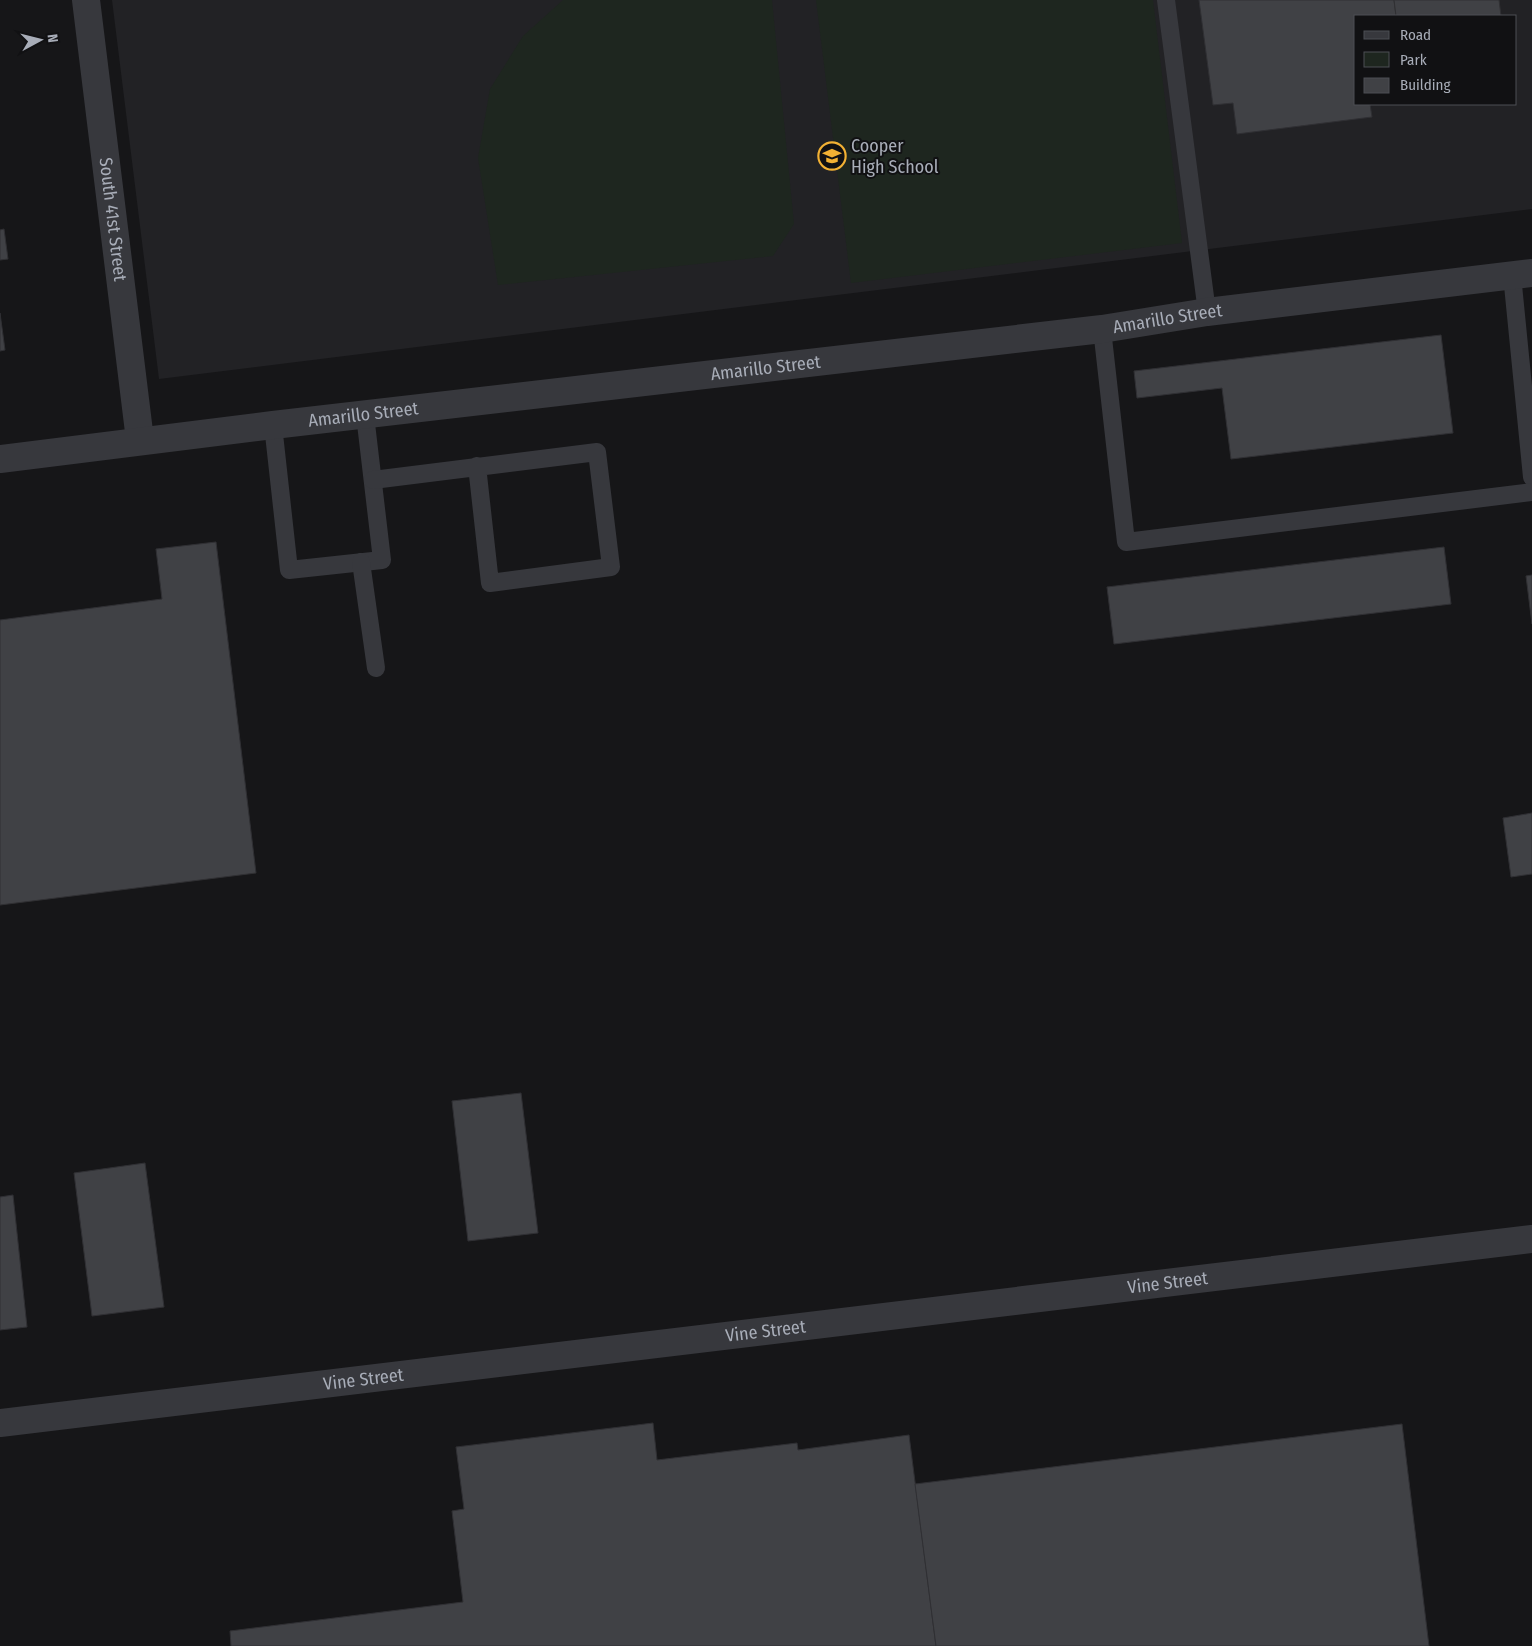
<svg xmlns="http://www.w3.org/2000/svg" width="1532" height="1646" font-family="'Fira Sans Condensed',sans-serif">
<style>
.built{fill:#222225;fill-rule:evenodd}
.green{fill:#1e261f}
.building{fill:#404145;stroke:#303034}
.lines{fill:none;stroke-linecap:round;stroke-linejoin:round}
.lane{stroke:#37383d;stroke-width:18}
.street{stroke:#37383d;stroke-width:28}
.labels{text-anchor:middle;dominant-baseline:central;stroke-width:4;stroke-linejoin:round;paint-order:stroke}
.poi-label{font-size:18px;fill:#a8adb8;stroke:#111113;text-anchor:start}
.street-label{font-size:18px;fill:#a8adb8;stroke:#111113}
</style>
<rect width="100%" height="100%" fill="#161618"/>
<path class="built" d="M112,0H1532V209L159,379ZM1356,16H1516V104H1356Z"/>
<g class="green">
<path d="M563,0H772L794,224L773,256L498,285L478,158L490,89L523,36Z"/>
<path d="M816,0H1153L1182,243L851,283Z"/>
</g>
<g class="building">
<path d="M1199,0H1394L1396,16H1356V104H1370L1372,117L1237,134L1233,103L1213,105Z"/>
<path d="M1394,0H1499L1501,16H1396Z"/>
<path d="M4,229L8,259L0,260V230Z"/>
<path d="M0,313L5,350L0,351Z"/>
<path d="M1441,335L1453,433L1231,459L1222,388L1137,398L1134,371Z"/>
<path d="M216,542L256,873L0,905V620L162,599L156,549Z"/>
<path d="M1444,547L1451,604L1114,644L1107,587Z"/>
<path d="M1532,575V624L1526,576Z"/>
<path d="M1532,813V874L1511,877L1503,818Z"/>
<path d="M521,1093L538,1233L468,1241L452,1101Z"/>
<path d="M145,1163L164,1307L92,1316L74,1173Z"/>
<path d="M13,1195L27,1327L0,1330V1197Z"/>
<path d="M653,1423L657,1460L797,1443L798,1450L909,1435L936,1646H231L230,1631L463,1602L452,1511L464,1509L456,1447Z"/>
<path d="M1402,1424L1429,1646H936L915,1484Z"/>
</g>
<g class="lines">
<g class="lane">
<path d="M1166,0L1207,312"/>
<path d="M1512,275L1532,477"/>
<path d="M1102,329L1126,542L1532,492"/>
<path d="M273,425L289,570L382,560L365,415"/>
<path d="M373,480L597,452L611,567L490,583L477,466"/>
<path d="M361,562L376,668"/>
</g>
<g class="street">
<path id="s1" d="M86,0L140,440"/>
<path id="s2" d="M0,459L273,425L1102,329L1207,312L1532,273"/>
<path id="s3" d="M0,1423L1532,1239"/>
</g>
</g>
<defs>
<g id="school-ring" transform="scale(1.4375)"><circle r="9.5" fill="#111113" stroke="#f2b134" stroke-width="1.5"/><path d="M0-5L7-2L0 1L-7-2ZM-4 1L0 2.5L4 1V4Q0 6-4 4Z" fill="#f2b134"/></g>
</defs>
<g fill-rule="evenodd">
<use href="#school-ring" x="832" y="156"/>
</g>
<g class="labels">
<g class="poi-label">
<text x="851" y="146">Cooper<tspan x="851" dy="21">High School</tspan></text>
</g>
<g class="street-label">
<text stroke="none"><textPath href="#s1" startOffset="221">South 41st Street</textPath></text>
<text stroke="none"><textPath href="#s2" startOffset="1176">Amarillo Street</textPath></text>
<text stroke="none"><textPath href="#s2" startOffset="771">Amarillo Street</textPath></text>
<text stroke="none"><textPath href="#s2" startOffset="366">Amarillo Street</textPath></text>
<text stroke="none"><textPath href="#s3" startOffset="1176">Vine Street</textPath></text>
<text stroke="none"><textPath href="#s3" startOffset="771">Vine Street</textPath></text>
<text stroke="none"><textPath href="#s3" startOffset="366">Vine Street</textPath></text>
</g>
</g>
<rect x="1354" y="15" width="162" height="90" fill="#111113" stroke="#4d4f55"/>
<rect x="1364" y="31" width="25" height="8" fill="#37383d" stroke="#4d4f55"/>
<text x="1400" y="40" font-size="15" fill="#a8adb8">Road</text>
<rect x="1364" y="52" width="25" height="15" fill="#1e261f" stroke="#4d4f55"/>
<text x="1400" y="65" font-size="15" fill="#a8adb8">Park</text>
<rect x="1364" y="78" width="25" height="15" fill="#404145" stroke="#4d4f55"/>
<text x="1400" y="90" font-size="15" fill="#a8adb8">Building</text>
<g transform="translate(40 40) rotate(83)" stroke="#111113" stroke-width="4" paint-order="stroke">
<path d="M0-4L9 19L0 12L-9 19Z" fill="#a8adb8"/>
<text y="-8" font-size="14" font-weight="bold" text-anchor="middle" fill="#a8adb8">N</text>
</g>
</svg>
